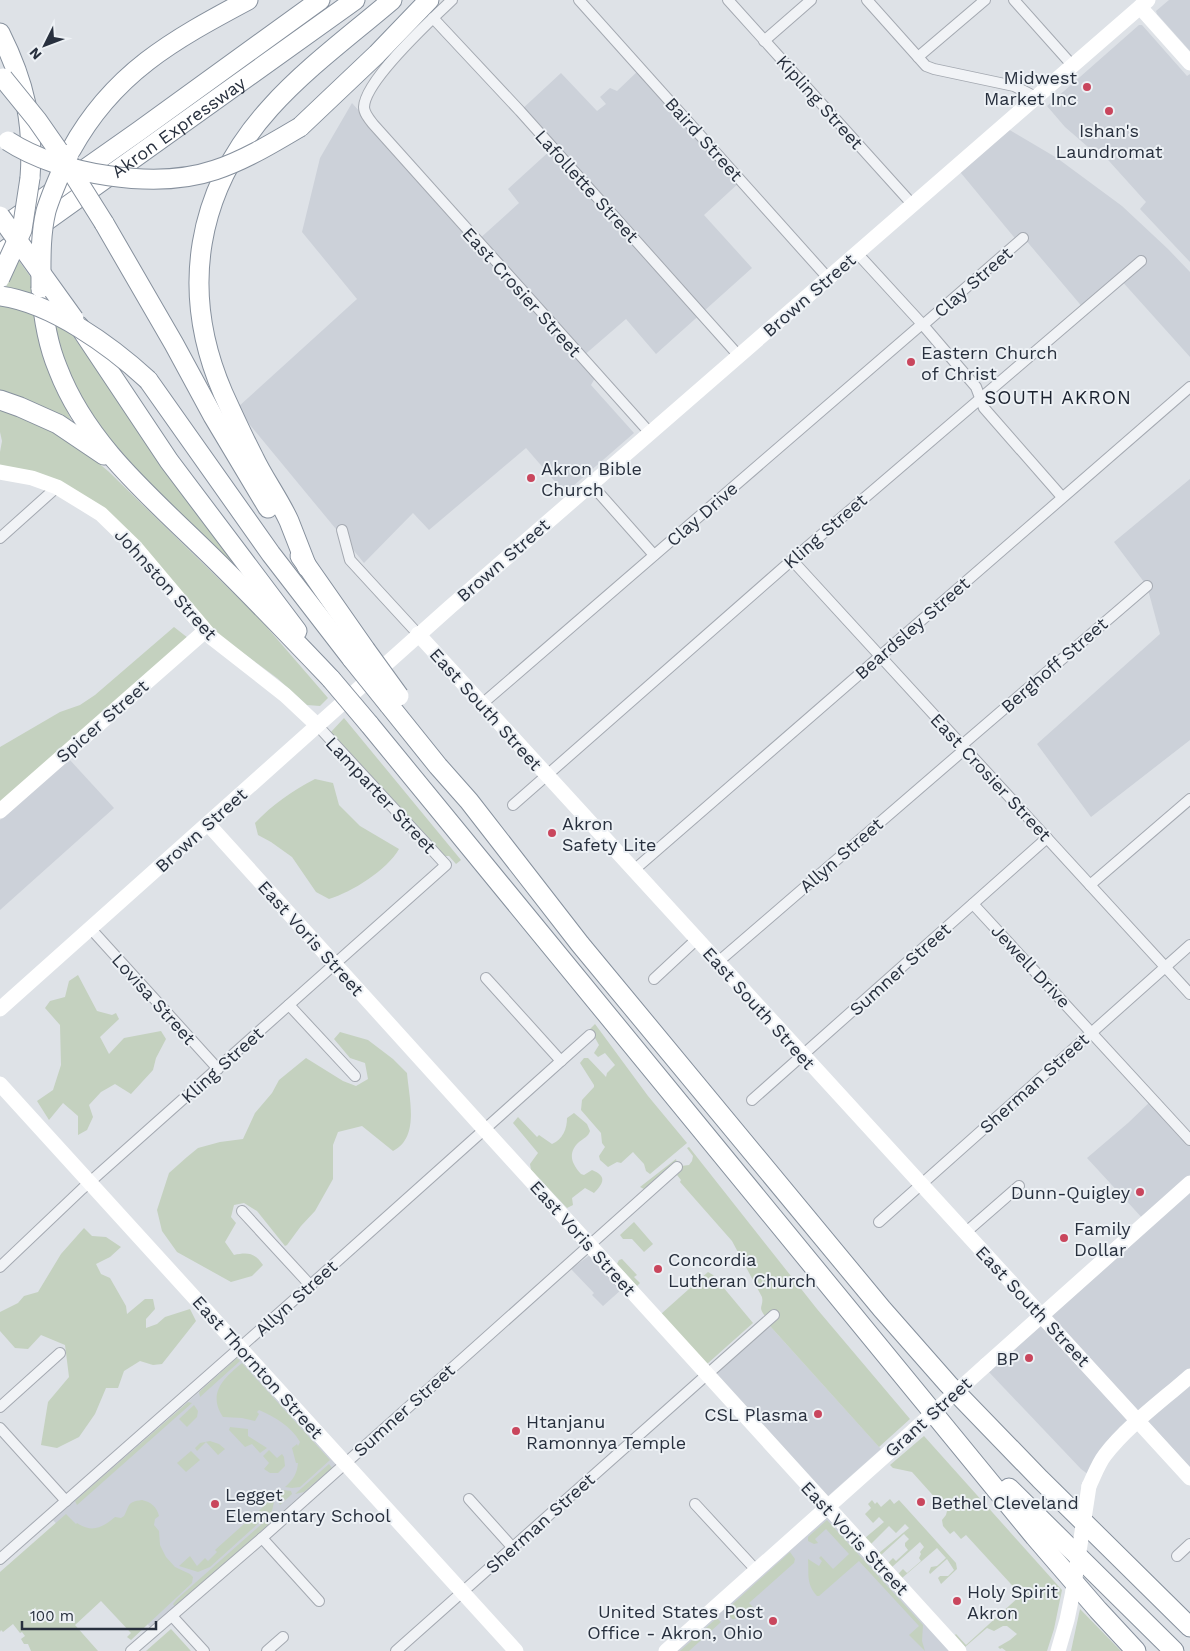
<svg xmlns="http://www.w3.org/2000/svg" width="1190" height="1651" font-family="'Work Sans',sans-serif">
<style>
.built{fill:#ccd1d9}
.green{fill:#c4d1bf}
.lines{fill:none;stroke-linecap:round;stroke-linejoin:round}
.street-casing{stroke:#a4a9b1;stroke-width:12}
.highway-casing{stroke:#86909d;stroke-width:21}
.street{stroke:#f1f3f6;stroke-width:10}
.secondary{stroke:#fff;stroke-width:15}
.highway{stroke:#fff;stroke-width:19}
.highway-bridge-casing{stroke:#86909d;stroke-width:21;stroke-linecap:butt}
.secondary-bridge{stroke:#fff;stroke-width:15}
.highway-bridge{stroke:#fff;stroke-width:19}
.poi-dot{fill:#c9465d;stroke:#edf1f5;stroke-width:2}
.labels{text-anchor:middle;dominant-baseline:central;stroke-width:4;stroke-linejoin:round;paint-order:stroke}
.poi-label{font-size:18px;fill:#28303e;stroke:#edf1f5;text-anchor:start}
.street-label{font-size:18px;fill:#28303e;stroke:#edf1f5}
.neighbourhood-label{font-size:19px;letter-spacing:1px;fill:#1a212e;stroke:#edf1f5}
</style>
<rect width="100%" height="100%" fill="#dee2e7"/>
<g class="built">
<path d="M1169,0H1190V51L1157,14L1156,11Z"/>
<path d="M1139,25H1142L1187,76L1190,74V262L1140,209L1146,202L1100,151L1095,153L1065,127L1047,106Z"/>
<path d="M640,69L741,181L704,215L752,268L656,354L626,319L582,357L477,241L519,203L508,189L553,148L520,111L561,73L597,111L606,104L600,97L610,88L617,91Z"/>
<path d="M352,103L595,378L591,385L634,433L565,493L526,448L429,530L413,513L364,563L250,425L238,407L357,299L302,232L320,158Z"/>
<path d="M1003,126L1057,158L1122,206L1168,249L1190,272V357L1120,279L1084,309L1024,238L1018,242L956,167Z"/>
<path d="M1190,479V740L1091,817L1037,744L1160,634L1147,586L1114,542Z"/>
<path d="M69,759L114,808L0,910V820Z"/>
<path d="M1152,1100L1190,1141V1182L1145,1221L1087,1158L1128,1123Z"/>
<path d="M1190,1185V1476L1044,1315Z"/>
<path d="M590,1255L622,1289L603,1306L592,1295L594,1293L571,1269Z"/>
<path d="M1041,1317L1135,1422L1089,1475L1081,1469L986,1369Z"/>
<path d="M770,1326L881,1449L827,1497L716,1377L717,1373Z"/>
<path d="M239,1357L336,1464L151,1628L53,1520Z"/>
<path d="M826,1518H829L951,1651H675Z"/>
</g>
<g class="green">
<path d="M19,261L32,279L53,380L72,422L71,424L0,396V299Z"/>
<path d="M49,303L120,401L283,620L155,493L97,428L64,369Z"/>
<path d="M0,407L41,423L90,456L108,471L258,617L328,698L320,706L307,705L277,678L216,633L136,538L0,465V452L2,441L0,432Z"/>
<path d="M174,627L188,638L0,804V747L60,712L80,705L95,695Z"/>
<path d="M344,718L461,860L456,864L449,856H444L333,735L331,732Z"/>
<path d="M315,779L333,783L339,805L360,826L399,849C387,870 352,892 329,899L316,892L292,857L271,842L258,835L255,823C273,804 292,791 315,779Z"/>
<path d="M78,975L97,1011L112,1015L116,1013L119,1019L100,1037L109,1054L124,1038L161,1031L166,1039L156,1058L153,1070L131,1094L115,1084L101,1092L89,1105L93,1117L87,1130L78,1135V1116L63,1103L49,1120L37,1101L53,1090L61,1065L60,1025L45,1008L50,1001L65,997L69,981Z"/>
<path d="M595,1024L648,1096L687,1143L650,1174L646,1171L644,1164L633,1152L621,1163L617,1162L608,1167L600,1160L599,1156L605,1147L602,1143L601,1133L581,1110L582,1100L594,1087V1085L580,1063L584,1058H588L606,1077L607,1073L615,1065L605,1053L598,1057L594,1053L599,1045L590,1029Z"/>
<path d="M340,1032L368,1040L393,1059L407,1073C409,1098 420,1138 393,1151L362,1126L338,1132L333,1145V1179L315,1211L301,1226L287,1245L285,1246L257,1211L244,1203L234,1205L231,1217L236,1223L225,1242L234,1255C248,1252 255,1253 263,1265L252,1276L231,1282L177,1252L162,1231L157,1210L169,1173L187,1157L198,1148L220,1142L243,1139L255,1113L272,1093L279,1080L306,1058L343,1081L356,1086L368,1079L365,1063L350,1058L334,1039Z"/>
<path d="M574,1113L587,1124L590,1131C588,1137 584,1138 579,1142C567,1153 572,1164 581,1174L584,1175L592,1170C607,1176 604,1183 594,1193L585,1188L572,1198L573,1205L567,1208L531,1170L530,1164L538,1153L513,1123L518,1117L537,1137L539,1135L552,1144C563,1139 567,1129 567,1118Z"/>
<path d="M689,1147L817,1309L910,1419L879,1447L770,1326L779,1318L772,1311L765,1316C757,1306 764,1307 762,1297L732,1241L680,1182L681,1180L677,1175L682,1170L675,1162L644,1189L640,1187L676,1159L677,1163L681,1166L689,1165L692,1161L693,1156L687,1148Z"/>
<path d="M634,1222L653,1244L644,1252L632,1239H623L620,1235Z"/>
<path d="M84,1228L92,1236L106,1237L121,1247L110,1257L96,1264L101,1274L110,1278L126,1306L127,1314L145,1299H153L155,1309L146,1319V1328L157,1324L165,1317L190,1309L196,1321L162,1364L153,1365L140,1361L124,1371L118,1388H106L95,1414L79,1437L57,1448L41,1445L48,1402L69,1377L65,1345L41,1335L28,1349L15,1348L0,1331V1312L18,1303L24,1296L38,1292L61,1254Z"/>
<path d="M622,1259L637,1275L634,1277L640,1283L637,1286L617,1264L619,1260Z"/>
<path d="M708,1272L713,1275L753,1323L707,1364L661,1314Z"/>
<path d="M237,1358L240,1361L200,1397L199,1392Z"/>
<path d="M242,1363L330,1460L300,1487L292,1488L285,1487C293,1480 297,1474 298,1463H296L292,1448L297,1444L298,1446L300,1442C291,1426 275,1417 259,1410L257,1412L259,1414L255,1421L242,1418L223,1417C207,1393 224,1378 242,1363Z"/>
<path d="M188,1402L192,1403L77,1505L75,1501Z"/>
<path d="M194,1405L198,1411L197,1417L187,1427L179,1419Z"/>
<path d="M230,1427L248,1429V1436L267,1448L260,1453L252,1444L245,1447L229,1430Z"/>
<path d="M924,1436L1062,1590L1054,1629L1047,1651H1006L1002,1648L1000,1649L998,1647L1010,1640L1017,1634L1007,1626H1003L994,1631L987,1628L965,1647L955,1635L956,1634L966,1645L1021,1595L966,1535L961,1539L954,1531L950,1534L943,1526L942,1520L946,1515L947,1511L912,1472L893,1468L890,1465Z"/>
<path d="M210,1441L219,1444L225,1449L218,1455L206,1442L197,1451L195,1448L200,1443Z"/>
<path d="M269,1450L277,1458L282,1454L284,1457L285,1466L278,1473H270L264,1469L269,1463L263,1456Z"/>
<path d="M191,1451L200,1460L186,1472L177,1463Z"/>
<path d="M329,1464L332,1468L304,1492L295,1494Z"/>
<path d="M276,1489L291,1491L292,1494L280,1505L274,1493Z"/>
<path d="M263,1494H271L274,1502L272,1511L210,1567L198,1572L179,1566L190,1556L197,1566L205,1558L208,1561L217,1552L215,1550L263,1507L257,1500Z"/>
<path d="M890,1499L894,1504L899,1500L956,1563L957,1569L941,1584L938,1578L940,1576H948L954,1570L947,1559L930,1574L929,1572L931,1567L937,1566L946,1558L937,1548L902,1578L898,1574L903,1569L907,1573L921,1561L919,1558L921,1554L920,1552L924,1547L920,1542L892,1567L888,1563L893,1558L896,1561L908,1550L905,1546V1543L909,1539L904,1534L881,1555L879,1553L909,1528L905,1524L896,1533L889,1526L871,1544L865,1538L884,1522L879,1517L873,1523L865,1514L871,1508L868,1504L872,1500L875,1504L877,1502L881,1507Z"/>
<path d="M142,1500C151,1502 157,1507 159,1516L155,1519L154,1525L159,1531L160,1545L166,1557L175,1567L190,1574L193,1577L192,1583L131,1640L127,1637L131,1633L101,1601L75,1625L98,1651H31L28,1644H24L21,1639L25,1636L22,1632L20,1633L13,1624L3,1632L1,1630L0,1632V1572L66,1514L76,1524L77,1523C92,1533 102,1528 115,1517L121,1518L124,1516C130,1506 126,1502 142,1500Z"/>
<path d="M273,1514L270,1523L175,1607L173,1604L177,1599Z"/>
<path d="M827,1520L923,1625L922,1641L925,1651L909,1635L919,1626L859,1561L819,1596H817C806,1584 809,1574 808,1559L819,1566L822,1561L819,1558L821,1556L833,1569L849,1554L826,1529L815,1539L818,1543L814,1544L808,1541V1537Z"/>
<path d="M790,1552L795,1559L794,1563L749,1603L754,1608L748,1614L744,1610L735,1619H732L725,1611Z"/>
<path d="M1080,1609L1121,1651H1071Z"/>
<path d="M717,1618L721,1622L689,1651H680Z"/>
<path d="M171,1629L191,1651H146Z"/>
</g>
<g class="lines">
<g class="street-casing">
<g id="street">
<path d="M452,0C432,19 365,80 364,107C364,113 369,119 373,124L650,433"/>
<path d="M579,0L828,278"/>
<path d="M728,0L912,204"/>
<path d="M867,0L926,66L934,69L1014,86L1036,97"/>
<path d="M1014,0L1072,65"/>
<path d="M433,18L520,111L739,356"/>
<path d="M764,41L811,0"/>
<path d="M918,57L985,0"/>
<path d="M857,253L923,325L976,387L984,408L1062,497"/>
<path d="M923,325L1023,238"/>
<path d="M591,484L654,555"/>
<path d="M342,530L350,560L418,634"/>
<path d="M0,538L57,487"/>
<path d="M792,560L1190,994"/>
<path d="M482,704L922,324"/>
<path d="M962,745L1147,586"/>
<path d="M513,805L792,560L1141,261"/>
<path d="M634,870L1190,387"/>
<path d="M1090,885L1190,799"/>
<path d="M973,904L1190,1140"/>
<path d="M91,929L218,1069"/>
<path d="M718,962L965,749"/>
<path d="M486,978L561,1061"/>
<path d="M654,979L697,939"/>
<path d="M289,1005L355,1076"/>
<path d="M752,1100L1047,838"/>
<path d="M242,1211L311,1286"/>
<path d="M879,1222L1190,945"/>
<path d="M965,1233L1019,1186"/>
<path d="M0,1267L82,1189L446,865L317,725"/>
<path d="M0,1407L60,1353"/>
<path d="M0,1428L66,1501"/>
<path d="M469,1499L513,1548"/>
<path d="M695,1504L756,1570"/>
<path d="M262,1538L319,1601"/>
<path d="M1177,1556L1190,1544"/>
<path d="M0,1559L295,1299L590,1035"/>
<path d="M172,1616L204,1651"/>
<path d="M131,1651L262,1538L677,1167"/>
<path d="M267,1651L283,1637"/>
<path d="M396,1651L774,1315"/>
</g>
</g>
<g class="highway-casing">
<g id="highway">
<path d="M0,33C25,83 34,123 30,178"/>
<path d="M300,127L377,54L429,0"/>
<path d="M71,150C113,73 173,40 248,0"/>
<path d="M14,219L139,131L320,0"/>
<path d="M104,223L174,344L213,416L268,508"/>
<path id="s1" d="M0,254L355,0"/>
<path d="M41,288C43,316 47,343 58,369C87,445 152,498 209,554C251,595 291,637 331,679"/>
<path d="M79,326L169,461L297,631"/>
<path d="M148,380L271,554L352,659"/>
<path d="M0,400L20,407L58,424L104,455"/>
<path d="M300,556L365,649"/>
<path d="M307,567C301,552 295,536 289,521C279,499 264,479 254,458C243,437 233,415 223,393C179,291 196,190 270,108C306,68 351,35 392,0"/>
<path d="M389,705L438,766L469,801L580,944L882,1309L948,1384L1040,1479L1190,1627"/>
<path d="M369,724L1035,1537L1098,1610L1136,1651"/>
<path d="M1009,1488L1174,1651"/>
</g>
</g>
<use href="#street" class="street"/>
<g class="secondary">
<path d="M1140,7L1190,63"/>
<path d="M0,472L32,478L57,487L101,514L136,548L211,637L285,695L317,725"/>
<path d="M418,634L1190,1478"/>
<path d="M0,811L205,631"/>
<path d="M208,824L484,1129L959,1651"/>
<path d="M0,1009L450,607L1148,0"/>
<path d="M0,1084L516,1651"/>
<path d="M986,1365L1190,1183"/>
<path d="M1089,1486C1094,1476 1098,1464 1105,1455C1127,1426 1163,1400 1190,1376"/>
<path d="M666,1651L914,1430"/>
<path d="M1058,1651L1067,1620L1073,1591"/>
</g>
<use href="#highway" class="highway"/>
<g class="highway-bridge-casing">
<g id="highway-bridge">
<path d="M3,78L37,120L60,153L104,223"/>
<path d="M8,141C60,175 156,190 215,170C245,160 273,143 300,127"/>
<path d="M0,216L74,319"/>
<path d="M0,278L22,230L30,178"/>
<path d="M41,288C41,262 40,236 46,211C52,191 61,173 69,154"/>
<path d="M0,296C52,303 111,346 148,380"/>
<path d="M365,649L399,696"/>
<path d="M352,659L389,705"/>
<path d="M331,679L369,724"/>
</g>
</g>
<g class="secondary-bridge">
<path d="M914,1430L986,1365"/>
<path d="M1073,1591L1089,1486"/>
</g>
<use href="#highway-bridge" class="highway-bridge"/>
</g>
<g class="poi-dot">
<circle cx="1087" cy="87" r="5"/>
<circle cx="1109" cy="111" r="5"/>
<circle cx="911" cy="362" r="5"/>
<circle cx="531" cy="478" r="5"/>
<circle cx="552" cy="833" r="5"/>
<circle cx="1140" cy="1192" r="5"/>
<circle cx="1064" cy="1238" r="5"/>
<circle cx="658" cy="1269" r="5"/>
<circle cx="1029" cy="1358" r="5"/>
<circle cx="818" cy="1414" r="5"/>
<circle cx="516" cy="1431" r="5"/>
<circle cx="921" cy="1502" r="5"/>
<circle cx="215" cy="1504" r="5"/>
<circle cx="957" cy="1601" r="5"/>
<circle cx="773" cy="1621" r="5"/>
</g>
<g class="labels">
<g class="poi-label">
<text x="1077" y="77" text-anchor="end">Midwest<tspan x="1077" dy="21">Market Inc</tspan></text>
<text x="1109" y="130" text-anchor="middle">Ishan's<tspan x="1109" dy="21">Laundromat</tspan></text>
<text x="921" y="352">Eastern Church<tspan x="921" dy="21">of Christ</tspan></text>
<text x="541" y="468">Akron Bible<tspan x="541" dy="21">Church</tspan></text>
<text x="562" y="823">Akron<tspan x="562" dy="21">Safety Lite</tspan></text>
<text x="1130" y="1192" text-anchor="end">Dunn-Quigley</text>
<text x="1074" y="1228">Family<tspan x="1074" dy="21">Dollar</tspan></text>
<text x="668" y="1259">Concordia<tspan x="668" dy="21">Lutheran Church</tspan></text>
<text x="1019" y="1358" text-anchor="end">BP</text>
<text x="808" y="1414" text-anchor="end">CSL Plasma</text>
<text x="526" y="1421">Htanjanu<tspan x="526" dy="21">Ramonnya Temple</tspan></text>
<text x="225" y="1494">Legget<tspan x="225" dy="21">Elementary School</tspan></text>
<text x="931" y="1502">Bethel Cleveland</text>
<text x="967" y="1591">Holy Spirit<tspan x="967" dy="21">Akron</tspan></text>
<text x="763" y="1611" text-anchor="end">United States Post<tspan x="763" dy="21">Office - Akron, Ohio</tspan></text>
</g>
<g class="street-label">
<text transform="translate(820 102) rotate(48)">Kipling Street</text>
<text stroke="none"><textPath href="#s1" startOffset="219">Akron Expressway</textPath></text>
<text transform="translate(704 139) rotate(48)">Baird Street</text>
<text transform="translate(587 186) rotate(48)">Lafollette Street</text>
<text transform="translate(973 282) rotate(-41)">Clay Street</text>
<text transform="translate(522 292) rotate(48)">East Crosier Street</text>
<text transform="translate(809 295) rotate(-41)">Brown Street</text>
<text transform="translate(702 514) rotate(-41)">Clay Drive</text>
<text transform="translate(825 531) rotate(-41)">Kling Street</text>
<text transform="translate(503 560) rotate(-41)">Brown Street</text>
<text transform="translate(166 584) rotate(48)">Johnston Street</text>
<text transform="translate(912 628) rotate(-41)">Beardsley Street</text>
<text transform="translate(1054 665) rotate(-41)">Berghoff Street</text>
<text transform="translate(486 709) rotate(48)">East South Street</text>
<text transform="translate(102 721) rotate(-41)">Spicer Street</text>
<text transform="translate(991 777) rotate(47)">East Crosier Street</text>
<text transform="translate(381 795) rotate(47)">Lamparter Street</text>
<text transform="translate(201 830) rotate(-42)">Brown Street</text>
<text transform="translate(841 855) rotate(-41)">Allyn Street</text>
<text transform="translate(311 938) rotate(48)">East Voris Street</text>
<text transform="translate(1031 966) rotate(47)">Jewell Drive</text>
<text transform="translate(900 969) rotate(-42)">Sumner Street</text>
<text transform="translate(154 999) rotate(48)">Lovisa Street</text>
<text transform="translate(759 1008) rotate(48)">East South Street</text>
<text transform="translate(222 1065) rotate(-42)">Kling Street</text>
<text transform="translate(1034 1083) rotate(-42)">Sherman Street</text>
<text transform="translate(583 1238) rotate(48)">East Voris Street</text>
<text transform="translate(296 1298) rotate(-42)">Allyn Street</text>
<text transform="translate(1033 1306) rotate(47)">East South Street</text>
<text transform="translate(258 1367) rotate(48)">East Thornton Street</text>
<text transform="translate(404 1410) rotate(-42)">Sumner Street</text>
<text transform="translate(928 1417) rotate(-42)">Grant Street</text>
<text transform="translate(540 1523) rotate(-42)">Sherman Street</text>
<text transform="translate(855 1538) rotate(47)">East Voris Street</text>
</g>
<g class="neighbourhood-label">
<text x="1058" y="397">SOUTH AKRON</text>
</g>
</g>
<g transform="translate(45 45) rotate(228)" stroke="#edf1f5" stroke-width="4" paint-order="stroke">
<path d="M0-4L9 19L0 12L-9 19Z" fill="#28303e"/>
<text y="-8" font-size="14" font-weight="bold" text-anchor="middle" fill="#28303e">N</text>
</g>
<path d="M22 1621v8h134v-8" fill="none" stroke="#28303e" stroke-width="2.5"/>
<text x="30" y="1621" font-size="15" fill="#28303e" stroke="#edf1f5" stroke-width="4" paint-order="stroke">100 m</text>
</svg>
